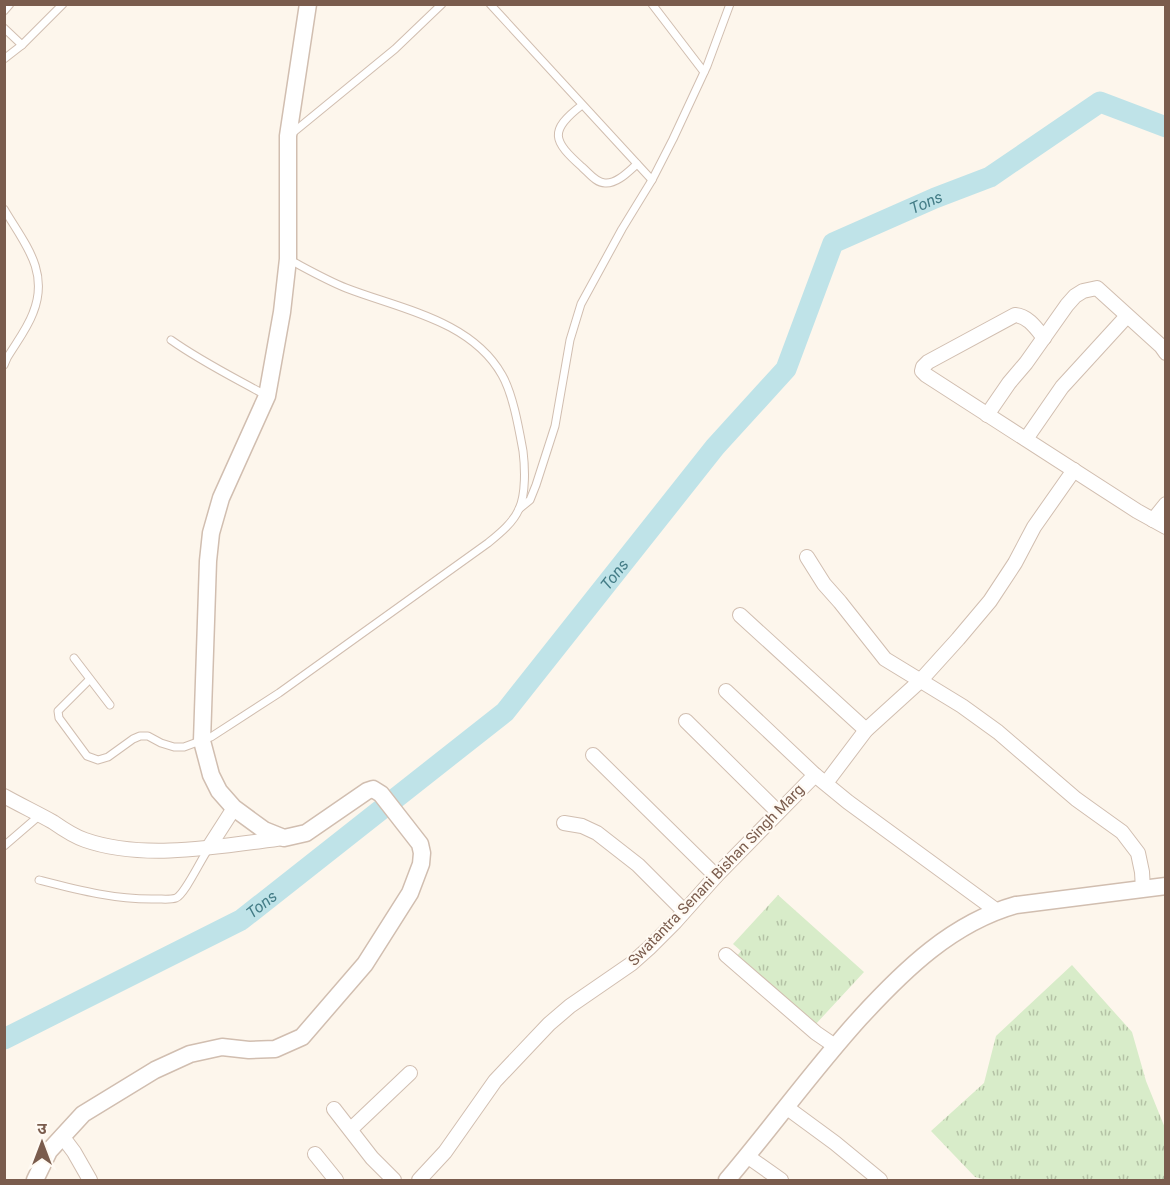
<svg xmlns="http://www.w3.org/2000/svg" width="1170" height="1185" font-family="Roboto,'Noto Sans Devanagari',sans-serif">
<style>
.grass{fill:url(#grass-tufts)}
.lines{fill:none;stroke-linecap:round;stroke-linejoin:round}
.river{stroke:#bfe3e8;stroke-width:21}
.service-casing{stroke:#d1beb0;stroke-width:9}
.minor-casing{stroke:#d1beb0;stroke-width:16}
.tertiary-casing{stroke:#d1beb0;stroke-width:19}
.service{stroke:#fff;stroke-width:7}
.minor{stroke:#fff;stroke-width:14}
.tertiary{stroke:#fff;stroke-width:16}
.labels{text-anchor:middle;dominant-baseline:central;stroke-width:4.5;stroke-linejoin:round;paint-order:stroke}
.street-label{font-size:15px;fill:#7a5c4d;stroke:#fffaf3}
.water-label{font-size:16px;font-style:italic;fill:#437c86;stroke:#fffaf3}
</style>
<defs>
<pattern id="grass-tufts" width="24" height="20" patternUnits="userSpaceOnUse" patternTransform="scale(1.5)"><rect width="24" height="20" fill="#d8ecc9"/><path d="M3 7l-1-3M5 7V3M7 7l1-3M15 17l-1-3M17 17v-4M19 17l1-3" fill="none" stroke="#b4c2a5"/></pattern>
</defs>
<rect width="100%" height="100%" fill="#fdf6ec"/>
<g class="grass">
<path d="M778,895L864,972L814,1026L736,957L741,951L733,944Z"/>
<path d="M1072,965L1132,1032L1146,1081L1165,1128V1180H987L975,1177L931,1131L984,1083L996,1036Z"/>
</g>
<g class="lines">
<path class="river" id="s1" d="M4,1039L241,920L505,712L715,447L786,369L833,243L935,198L990,177L1100,102L1166,127"/>
<g class="service-casing">
<g id="service">
<path d="M490,4L652,180"/>
<path d="M652,4L704,72"/>
<path d="M4,11L10,4"/>
<path d="M4,28L22,45L4,59"/>
<path d="M22,45L63,4"/>
<path d="M582,105C548,131 553,141 582,167C589,173 596,183 605,183C617,184 629,171 637,164"/>
<path d="M290,135L395,49L442,4"/>
<path d="M4,209C24,243 50,271 33,313C27,329 16,343 7,358L4,365"/>
<path d="M171,340C202,362 235,378 267,396"/>
<path d="M519,509L530,500L536,485L555,426L570,340L581,304L622,229L652,180L673,139L707,66L730,4"/>
<path d="M74,658L110,705"/>
<path d="M89,680L58,711L59,718L87,756L98,760L108,757L133,739L140,736H148L161,743L174,747H184L211,737L279,693L488,543C499,534 513,523 519,509C526,494 525,467 523,451C519,429 513,394 502,375C471,320 400,309 346,288C326,280 307,269 288,259"/>
<path d="M4,846L40,815"/>
<path d="M39,880C78,890 116,900 157,899C163,899 170,900 176,898C185,894 201,859 209,848"/>
</g>
</g>
<g class="minor-casing">
<g id="minor">
<path d="M1044,338C1036,328 1028,316 1015,315L928,362L923,367L922,371L926,375L1137,511L1166,527"/>
<path d="M987,415L1009,383L1026,363L1067,305L1075,296L1083,291L1097,288L1161,346L1166,353"/>
<path d="M1026,439L1062,387L1127,316"/>
<path d="M1153,520L1166,504"/>
<path d="M807,557L824,584L840,602L885,659L962,706L998,732L1076,799L1122,832L1138,853L1142,872L1143,889"/>
<path d="M740,615L866,730"/>
<path d="M726,691L815,775L848,802L997,911"/>
<path d="M686,721L778,812"/>
<path d="M593,755L716,876"/>
<path d="M826,783L866,730L920,681L958,639L990,601L1015,563L1034,527L1074,470"/>
<path d="M4,796C20,805 37,813 53,822C63,829 73,836 85,840C145,861 221,846 284,838"/>
<path d="M564,823L582,826L597,833L638,865L684,911"/>
<path d="M209,847L234,808"/>
<path d="M726,955L816,1033L835,1046"/>
<path d="M786,1107L835,1143L880,1180"/>
<path d="M334,1109L372,1158L394,1180"/>
<path d="M351,1129L410,1073"/>
<path d="M62,1136L74,1152L90,1180"/>
<path d="M315,1154L336,1180"/>
<path d="M747,1156L781,1180"/>
<path d="M419,1180L445,1152L495,1081L549,1024L570,1006L631,964L649,948L675,922L716,876L815,775"/>
</g>
</g>
<g class="tertiary-casing">
<g id="tertiary">
<path d="M35,1180L49,1151L83,1114L155,1070L190,1054L222,1047L249,1050L275,1049L302,1037L365,964L410,893L421,864L422,853L420,844L381,794L373,789L367,791L306,833L284,838L264,830L234,808L219,791L211,775L202,741L208,561L211,533L221,498L267,396L282,312L288,259V136L308,4"/>
<path d="M727,1180C772,1127 813,1070 860,1018C904,970 952,923 1016,905L1166,886"/>
</g>
</g>
<use href="#service" class="service"/>
<use href="#minor" class="minor"/>
<use href="#tertiary" class="tertiary"/>
</g>
<g class="labels">
<g class="street-label">
<text transform="translate(716 875) rotate(-46)">Swatantra Senani Bishan Singh Marg</text>
</g>
<g class="water-label">
<text stroke="none"><textPath href="#s1" startOffset="1281">Tons</textPath></text>
<text stroke="none"><textPath href="#s1" startOffset="777">Tons</textPath></text>
<text stroke="none"><textPath href="#s1" startOffset="291">Tons</textPath></text>
</g>
</g>
<rect width="1170" height="1185" fill="none" stroke="#7a5c4d" stroke-width="12"/>
<g transform="translate(42 1143)" stroke="#fffaf3" stroke-width="4.5" paint-order="stroke">
<path d="M0-4.5L10 22L0 15L-10 22Z" fill="#7a5c4d"/>
<text y="-9" font-size="16" font-weight="bold" text-anchor="middle" fill="#7a5c4d">उ</text>
</g>
</svg>
